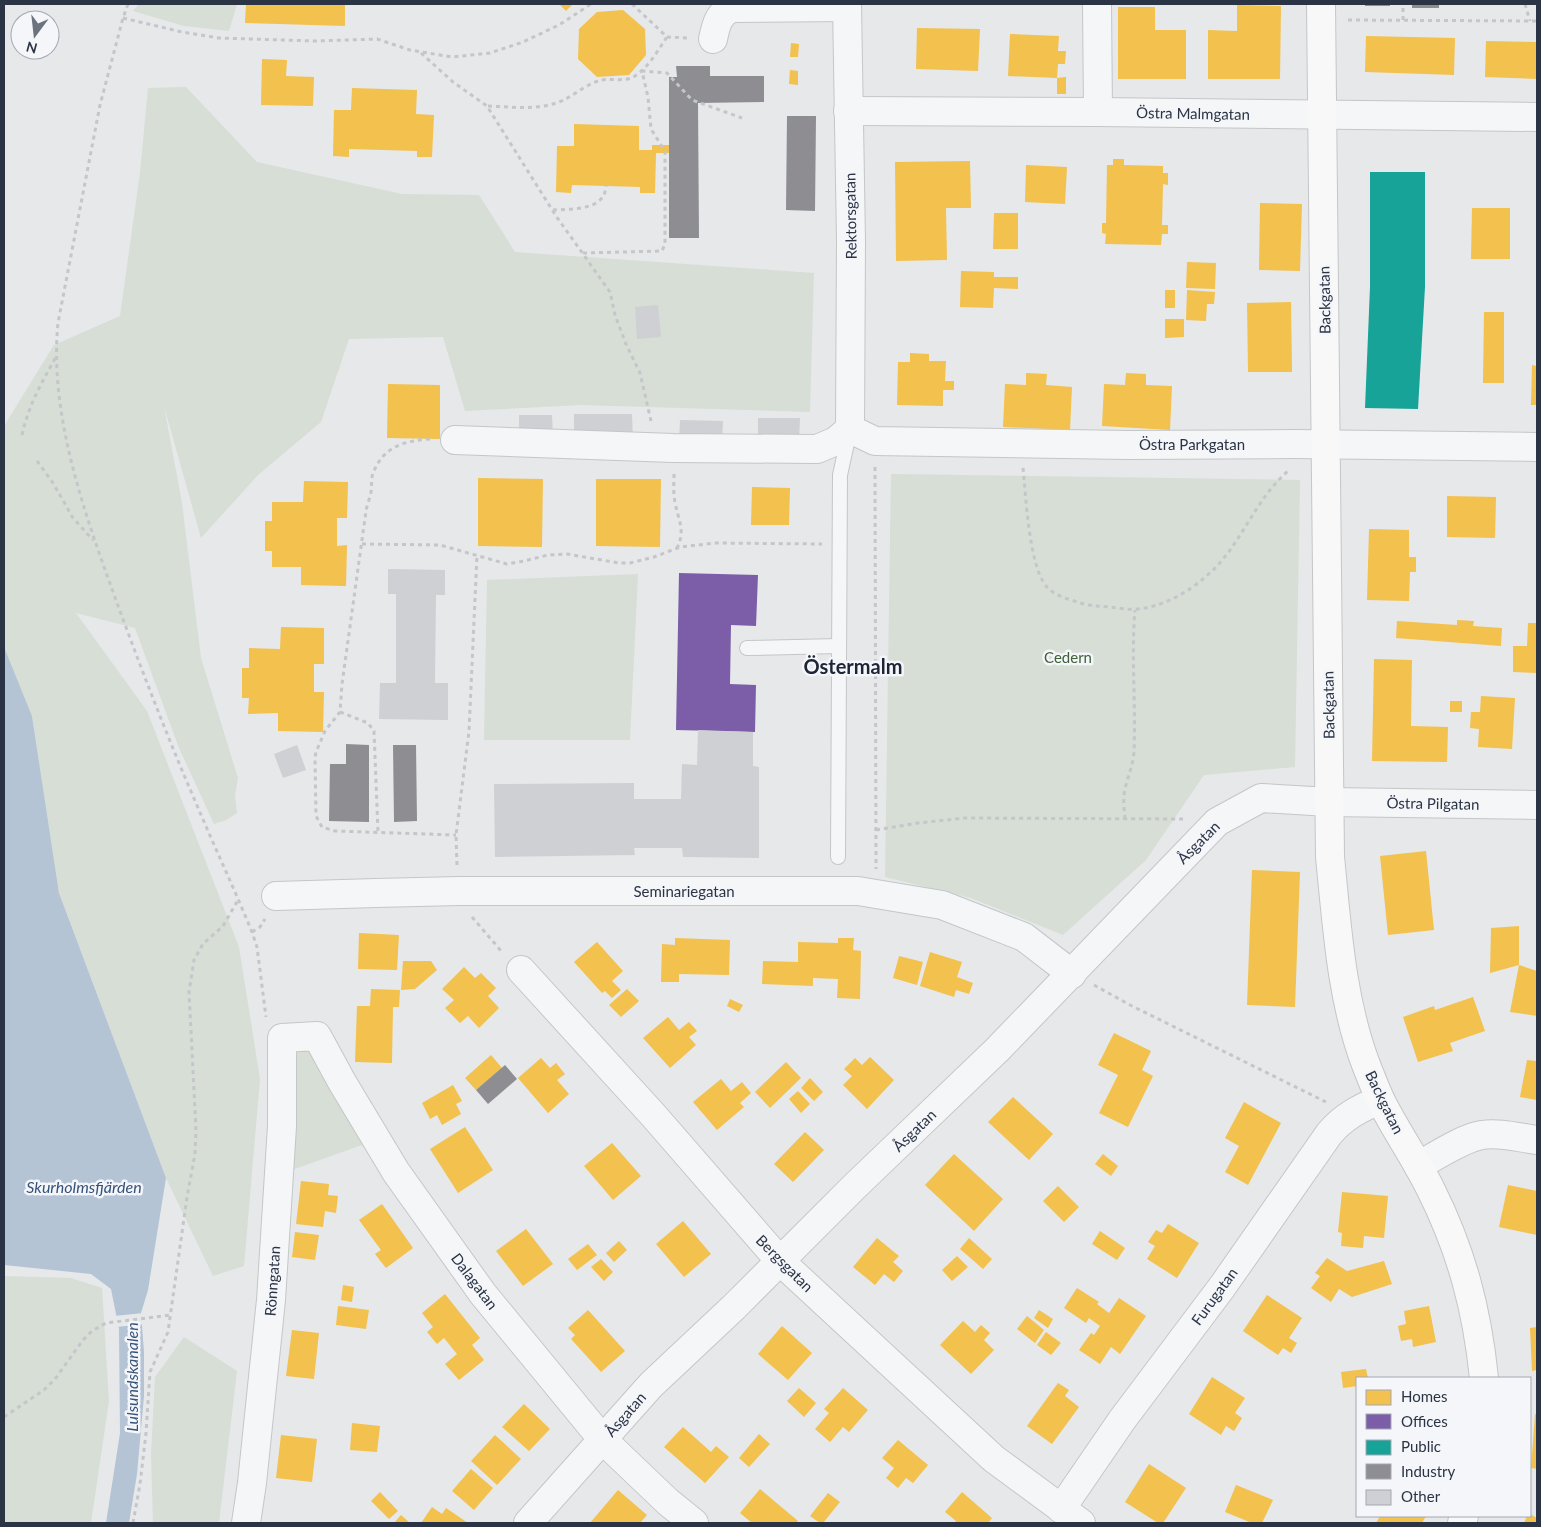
<svg xmlns="http://www.w3.org/2000/svg" width="1541" height="1527" font-family="Lato,sans-serif">
<style>
.green{fill:#d6ded6}
.water{fill:#b4c4d5}
.pier{fill:#e6e8ea}
.homes{fill:#f2c14e}
.offices{fill:#7b5ea7}
.public{fill:#17a398}
.industry{fill:#8d8d92}
.building{fill:#ced0d3}
.lines{fill:none;stroke-linecap:round;stroke-linejoin:round}
.lane-casing{stroke:#c4c6c8;stroke-width:16}
.street-casing{stroke:#c4c6c8;stroke-width:30}
.secondary-casing{stroke:#c4c6c8;stroke-width:30}
.path{stroke:#c5c6ca;stroke-width:3;stroke-dasharray:4 4;stroke-linecap:butt}
.lane{stroke:#f5f6f7;stroke-width:14}
.street{stroke:#f5f6f7;stroke-width:28}
.secondary{stroke:#f8f8f8;stroke-width:28}
.labels{text-anchor:middle;dominant-baseline:central;stroke-width:5;stroke-linejoin:round;paint-order:stroke}
.street-label{font-size:15px;fill:#2b3445;stroke:#f4f6f9}
.park-label{font-size:15px;fill:#3f6138;stroke:#f4f6f9}
.water-label{font-size:16px;font-style:italic;fill:#34527a;stroke:#f4f6f9}
.district-label{font-size:20px;font-weight:bold;fill:#1d2536;stroke:#f4f6f9}
</style>
<rect width="100%" height="100%" fill="#e6e8ea"/>
<g class="green">
<path d="M139,4H237L229,31L184,26L133,11Z"/>
<path d="M186,87L257,162L402,194L479,195L515,252L814,273L810,412L581,405L465,411L443,337L349,339L321,422L258,475L201,538L164,406L182,503L201,658L238,778L235,795L237,813L226,820L214,824L179,748L135,628L76,613L147,711L239,947L260,1079L244,1266L213,1276L166,1178L59,893L32,716L4,647V426L54,345L120,316L140,173L148,88Z"/>
<path d="M891,474L1300,480L1295,767L1204,775L1146,860L1063,935L971,898L885,877Z"/>
<path d="M638,574L630,740H484L487,580Z"/>
<path d="M304,1036L376,1140L278,1175L284,1040Z"/>
<path d="M4,1276L71,1278L102,1288L109,1401L91,1523H4Z"/>
<path d="M184,1337L237,1371L219,1523H153L151,1455L155,1377Z"/>
</g>
<path class="water" d="M4,647L32,716L59,893L166,1178L148,1290L141,1313L144,1352V1396L137,1474L129,1523H106L120,1433L119,1329L111,1289L91,1274L4,1265Z"/>
<path class="pier" d="M144,1313L145,1324L116,1327L114,1316Z"/>
<g class="homes">
<path d="M246,4H345V26L245,23Z"/>
<path d="M559,4H573L566,11Z"/>
<path d="M1237,5L1281,6L1280,79H1208V30L1237,31Z"/>
<path d="M1118,7H1155V30H1186V79H1118Z"/>
<path d="M623,10L645,29L646,55L629,75L597,77L578,59L579,29L597,12Z"/>
<path d="M917,28L980,29L978,71L916,69Z"/>
<path d="M1010,34L1059,36L1058,51H1066L1065,64H1058L1057,78L1008,76Z"/>
<path d="M1366,36L1455,38L1454,75L1365,72Z"/>
<path d="M1486,41L1537,42V79L1485,77Z"/>
<path d="M791,43L799,44L798,57H790Z"/>
<path d="M262,59L287,60L286,76L314,77L313,106L261,105Z"/>
<path d="M790,70L798,71V85L789,84Z"/>
<path d="M1066,77V94H1057V78Z"/>
<path d="M352,88L417,90L416,114L434,115L432,157H417V151L349,149V157L333,156L334,110H351Z"/>
<path d="M574,124L639,126V150H652V145H669V153H656L655,193H640V187L572,185L571,193L556,192L557,146H574Z"/>
<path d="M1113,159H1124V165L1163,166V173H1168V185L1163,184L1162,225H1168V234H1162L1161,245L1105,244L1106,234L1102,233V223H1106L1107,165H1113Z"/>
<path d="M970,161L971,208H946L947,260L896,261L895,162Z"/>
<path d="M1026,165L1067,167L1065,204L1025,202Z"/>
<path d="M1260,203L1302,204L1300,271L1259,270Z"/>
<path d="M1472,208H1510V259H1471Z"/>
<path d="M994,213H1018V249H993Z"/>
<path d="M1187,262L1216,263L1215,289L1186,288Z"/>
<path d="M961,271L994,272V277H1018V289L994,288L993,308L960,307Z"/>
<rect x="1165" y="290" width="10" height="18"/>
<path d="M1187,290L1215,292L1214,304H1207L1206,321L1186,320Z"/>
<path d="M1291,302L1292,372H1248L1247,303Z"/>
<path d="M1484,312H1504V383H1483Z"/>
<path d="M1165,319H1184V337L1165,338Z"/>
<path d="M910,353L929,354V361H946L945,381H954V390H943V406L897,405L898,362H910Z"/>
<path d="M1532,365L1537,366V405H1531Z"/>
<path d="M1026,373L1047,374L1046,385L1072,387L1070,430L1003,427L1005,384L1026,385Z"/>
<path d="M1126,373L1146,374V385L1172,386L1170,430L1102,426L1104,384L1125,385Z"/>
<path d="M388,384L440,385V439L387,438Z"/>
<path d="M478,478L543,479L542,547L478,546Z"/>
<path d="M596,479H661L660,547L596,546Z"/>
<path d="M304,481L348,482L347,518H337V546L347,545L346,586L301,585V567H272V551H265V521H272V502H303Z"/>
<path d="M752,487L790,488L789,525H751Z"/>
<path d="M1447,496L1496,497L1495,538L1447,537Z"/>
<path d="M1369,529L1409,530V557H1416V572H1410L1409,601L1367,600Z"/>
<path d="M1457,620L1474,621L1473,626L1502,628L1501,646L1396,638L1397,621L1457,625Z"/>
<path d="M1528,623H1537V673L1513,672V646H1527Z"/>
<path d="M281,627L324,628V664H314V692H324L323,732L278,731V713L248,714L249,698H242V668H249V648L280,649Z"/>
<path d="M1374,659L1412,660L1411,726L1448,727L1447,762L1372,761Z"/>
<path d="M1481,696L1515,698L1512,749L1478,747L1479,729L1470,728L1471,712H1480Z"/>
<rect x="1450" y="701" width="12" height="11"/>
<path d="M1426,851L1434,930L1388,935L1380,856Z"/>
<path d="M1252,870L1300,872L1295,1007L1247,1005Z"/>
<path d="M1519,926V965L1490,973L1491,928Z"/>
<path d="M359,933L399,935L397,970L358,969Z"/>
<path d="M675,938L730,940L729,975L679,974V982H661L662,944L675,945Z"/>
<path d="M838,938H854L853,950L861,951L860,999L837,998L838,979L813,978V986L762,984L763,961L798,962V942L838,943Z"/>
<path d="M597,942L623,971L612,981L621,990L612,998L605,991L602,993L574,962Z"/>
<path d="M930,952L962,962L957,977L973,983L969,994L956,990L954,997L920,986Z"/>
<path d="M899,956L923,962L917,985L893,978Z"/>
<path d="M403,961H431L437,970L415,989L401,990Z"/>
<path d="M1519,965L1537,971V1016L1510,1012Z"/>
<path d="M464,967L475,978L481,973L496,988L488,996L499,1008L479,1028L468,1016L460,1023L445,1008L454,1000L442,989Z"/>
<path d="M371,989L400,990L399,1007H393L392,1063L355,1062L357,1006H370Z"/>
<path d="M627,989L639,1001L621,1017L609,1005Z"/>
<path d="M1473,997L1485,1031L1450,1043L1453,1051L1418,1062L1403,1017L1434,1006L1435,1010Z"/>
<path d="M730,999L743,1005L739,1012L727,1006Z"/>
<path d="M668,1017L679,1030L689,1022L697,1031L689,1037L696,1045L670,1068L643,1038Z"/>
<path d="M1114,1033L1151,1051L1142,1070L1153,1076L1128,1127L1099,1113L1118,1075L1098,1065Z"/>
<path d="M491,1055L502,1068L476,1090L465,1078Z"/>
<path d="M870,1057L894,1080L867,1109L843,1085L852,1076L844,1069L855,1058L862,1065Z"/>
<path d="M541,1058L550,1068L556,1063L565,1074L557,1080L569,1094L548,1113L518,1078Z"/>
<path d="M1527,1060L1537,1061V1100L1520,1097Z"/>
<path d="M786,1062L801,1078L770,1108L755,1092Z"/>
<path d="M810,1078L823,1092L814,1101L801,1088Z"/>
<path d="M721,1079L731,1091L742,1082L751,1093L740,1103L744,1107L717,1130L693,1102Z"/>
<path d="M453,1085L462,1101L456,1104L461,1114L442,1125L437,1115L430,1119L422,1103Z"/>
<path d="M798,1091L810,1104L801,1113L789,1099Z"/>
<path d="M1013,1097L1053,1134L1029,1160L988,1122Z"/>
<path d="M1244,1102L1281,1123L1248,1185L1225,1172L1239,1146L1225,1138Z"/>
<path d="M465,1127L493,1170L458,1193L430,1149Z"/>
<path d="M805,1132L824,1150L793,1182L774,1164Z"/>
<path d="M612,1143L641,1176L613,1200L584,1166Z"/>
<path d="M954,1154L1003,1199L974,1231L925,1185Z"/>
<path d="M1103,1154L1118,1166L1111,1176L1095,1164Z"/>
<path d="M301,1181L329,1184L328,1195L338,1196L336,1213L325,1211L323,1227L296,1224Z"/>
<path d="M1508,1185L1537,1191V1235L1499,1227Z"/>
<path d="M1058,1186L1079,1207L1064,1222L1043,1201Z"/>
<path d="M1342,1192L1388,1196L1384,1238L1364,1236L1363,1248L1341,1246L1342,1233L1338,1232Z"/>
<path d="M382,1204L413,1248L386,1268L375,1254L381,1250L359,1220Z"/>
<path d="M683,1221L711,1254L684,1277L656,1244Z"/>
<path d="M1168,1224L1199,1243L1177,1278L1147,1259L1155,1246L1148,1242L1156,1230L1162,1233Z"/>
<path d="M526,1229L553,1264L523,1286L496,1251Z"/>
<path d="M1100,1231L1125,1248L1117,1260L1092,1244Z"/>
<path d="M295,1232L319,1235L315,1260L292,1257Z"/>
<path d="M877,1238L899,1256L893,1262L903,1271L894,1282L884,1274L875,1285L853,1267Z"/>
<path d="M969,1238L992,1259L983,1269L960,1249Z"/>
<path d="M619,1241L627,1250L614,1262L606,1253Z"/>
<path d="M588,1244L597,1255L577,1270L568,1259Z"/>
<path d="M957,1256L968,1267L952,1281L942,1270Z"/>
<path d="M1327,1258L1347,1271L1384,1261L1392,1284L1352,1297L1339,1289L1331,1302L1311,1288L1320,1276L1315,1273Z"/>
<path d="M601,1259L613,1272L604,1281L591,1267Z"/>
<path d="M343,1285L354,1287L352,1302L341,1300Z"/>
<path d="M1077,1288L1099,1302L1097,1304L1109,1313L1119,1298L1146,1316L1120,1354L1111,1347L1100,1364L1079,1350L1091,1333L1094,1335L1100,1326L1089,1318L1086,1323L1064,1308Z"/>
<path d="M445,1294L480,1338L472,1345L484,1360L459,1380L445,1364L457,1354L444,1338L437,1344L427,1332L433,1327L422,1313Z"/>
<path d="M1267,1295L1302,1318L1289,1338L1297,1343L1291,1353L1283,1348L1278,1355L1243,1331Z"/>
<path d="M338,1306L369,1310L366,1329L336,1325Z"/>
<path d="M1429,1306L1436,1342L1413,1347L1412,1339L1401,1341L1398,1326L1406,1324L1404,1311Z"/>
<path d="M588,1310L625,1351L601,1372L571,1339L575,1335L568,1328Z"/>
<path d="M1039,1310L1053,1319L1048,1328L1034,1318Z"/>
<path d="M1027,1316L1044,1330L1035,1343L1017,1329Z"/>
<path d="M963,1321L975,1332L981,1325L990,1333L984,1340L994,1350L971,1374L940,1345Z"/>
<path d="M782,1326L812,1353L788,1380L758,1354Z"/>
<path d="M1537,1327V1370L1532,1371L1530,1328Z"/>
<path d="M292,1330L319,1333L314,1379L286,1376Z"/>
<path d="M1046,1332L1061,1343L1051,1355L1037,1345Z"/>
<path d="M1366,1369L1368,1378H1357V1386L1343,1388L1341,1372Z"/>
<path d="M1212,1377L1245,1398L1235,1413L1242,1418L1234,1431L1226,1426L1221,1435L1189,1414Z"/>
<path d="M1058,1383L1069,1390L1065,1396L1079,1407L1052,1444L1027,1426Z"/>
<path d="M799,1388L816,1403L804,1417L787,1401Z"/>
<path d="M843,1388L868,1410L849,1432L843,1427L830,1442L815,1429L829,1413L824,1409Z"/>
<path d="M524,1404L550,1429L529,1451L502,1427Z"/>
<path d="M1535,1414H1537V1469L1531,1468Z"/>
<path d="M352,1423L380,1426L377,1452L350,1450Z"/>
<path d="M683,1427L711,1452L716,1446L729,1457L705,1483L664,1447Z"/>
<path d="M759,1434L770,1444L749,1467L739,1458Z"/>
<path d="M281,1435L317,1439L312,1482L276,1478Z"/>
<path d="M495,1435L521,1459L497,1485L471,1461Z"/>
<path d="M898,1440L928,1465L913,1483L906,1478L898,1488L886,1478L894,1468L882,1458Z"/>
<path d="M1149,1464L1186,1488L1163,1523H1158L1125,1502Z"/>
<path d="M471,1469L493,1488L474,1510L452,1491Z"/>
<path d="M1236,1485L1273,1500L1262,1523H1252L1225,1512Z"/>
<path d="M760,1489L798,1521L796,1523H752L740,1513Z"/>
<path d="M618,1490L647,1515L640,1523H590Z"/>
<path d="M380,1492L398,1511L389,1519L371,1501Z"/>
<path d="M962,1492L992,1518L988,1523H954L956,1521L945,1512Z"/>
<path d="M828,1493L840,1502L823,1523H820L810,1516Z"/>
<path d="M432,1507L442,1514L446,1508L468,1523H421Z"/>
<path d="M1530,1514L1537,1518V1523H1524L1527,1516H1530Z"/>
<path d="M401,1515L410,1523H394Z"/>
<path d="M1380,1516H1426L1422,1523H1376Z"/>
</g>
<path class="offices" d="M679,573L758,575L756,626L731,625L730,684L756,685L755,732L676,730Z"/>
<path class="public" d="M1370,172H1425V287L1418,409L1365,408L1370,287Z"/>
<g class="industry">
<rect x="1365" y="4" width="25" height="2"/>
<rect x="1412" y="4" width="27" height="4"/>
<path d="M676,66H710V76H764V102L698,103L699,238H669V77H677Z"/>
<path d="M787,116H816L815,211L786,210Z"/>
<path d="M346,744L369,745V822L329,821L330,764H346Z"/>
<path d="M393,745H416L417,821L394,822Z"/>
<path d="M505,1065L517,1079L488,1104L476,1090Z"/>
</g>
<g class="building">
<path d="M658,305L661,337L637,339L635,307Z"/>
<path d="M574,414H632L633,441H574Z"/>
<path d="M519,415H552L553,437L519,438Z"/>
<path d="M758,418H800L799,442L758,441Z"/>
<path d="M680,420L723,421L722,443L679,442Z"/>
<path d="M388,569L445,570V595H436L435,683H448V720L379,719L380,683H396V594H388Z"/>
<path d="M698,730L753,732V766L759,767V858L683,857L682,848H634L635,855L495,857L494,784L634,783V799H681L682,764L697,765Z"/>
<path d="M297,745L306,770L283,778L274,754Z"/>
</g>
<g class="lines">
<g class="lane-casing">
<g id="lane">
<path d="M747,648L839,646"/>
<path d="M838,857L840,475L849,434"/>
</g>
</g>
<g class="street-casing">
<g id="street">
<path d="M847,4L851,241L850,429"/>
<path d="M1097,4L1098,112"/>
<path d="M713,39C716,25 718,14 732,8L847,7"/>
<path d="M848,111L1098,112L1537,117"/>
<path d="M850,429L875,441L1128,445L1295,444L1537,447"/>
<path d="M455,440L673,448L817,449L836,441L850,429"/>
<path d="M276,896L376,893L460,891H858L942,905L1024,937L1072,974"/>
<path d="M521,970L654,1116L780,1261L994,1459L1081,1523"/>
<path d="M1418,1166C1434,1157 1465,1137 1482,1135C1500,1132 1520,1138 1537,1140"/>
<path d="M1061,1509L1122,1420L1222,1287L1329,1134C1343,1117 1360,1108 1380,1100"/>
<path d="M246,1523L252,1483L271,1300L282,1126V1038L317,1036L342,1082L396,1172L483,1294L603,1440L668,1502L694,1523"/>
<path d="M528,1523L651,1385L734,1307L855,1186L997,1050L1217,822L1261,798L1329,802L1537,805"/>
</g>
</g>
<g class="secondary-casing">
<g id="secondary">
<path d="M1321,4L1330,857C1337,926 1341,997 1365,1062C1370,1075 1375,1088 1381,1101C1396,1131 1416,1159 1431,1190C1462,1252 1477,1310 1484,1378"/>
<path d="M1462,1523L1464,1516"/>
</g>
</g>
<g class="path">
<path d="M128,4L123,18L100,105L58,323C49,412 83,509 113,592C139,663 166,734 196,803C214,846 234,888 252,932L257,947L266,1017"/>
<path d="M632,4L667,37L688,38"/>
<path d="M1525,4L1530,21"/>
<path d="M123,18L182,32L219,38L316,41L377,39L410,50L452,57L490,53L523,42L559,25L591,4"/>
<path d="M1348,20L1537,21"/>
<path d="M1403,20V4"/>
<path d="M421,53L453,82L487,106L556,216L610,292L615,315L626,344L640,373L651,421"/>
<path d="M488,106C514,107 540,111 564,100C575,94 586,85 598,81C609,77 625,83 635,76C649,67 658,50 667,37"/>
<path d="M553,210C571,209 605,211 606,186"/>
<path d="M583,253L662,251L665,244V151L651,129L648,97L642,71L667,73L692,100L742,118"/>
<path d="M22,435C28,406 43,380 57,355"/>
<path d="M430,439C404,441 384,446 373,473C371,479 372,485 371,492C370,498 367,505 366,511L342,684L340,712L325,731L316,752L315,758L316,816L322,827L335,831L456,835"/>
<path d="M37,461L53,483L73,518L91,538L94,540"/>
<path d="M875,467L876,869"/>
<path d="M1023,468C1026,497 1029,565 1046,586C1054,596 1069,599 1080,603C1090,606 1099,606 1110,607C1118,608 1128,610 1136,609C1167,607 1197,587 1218,565C1244,536 1258,497 1288,471"/>
<path d="M674,474C674,483 673,493 675,502C678,520 686,530 677,548"/>
<path d="M362,544L440,545L507,564L524,561L548,555L567,554L619,563H630L654,557L680,547L716,543L822,544"/>
<path d="M340,712L368,723L374,731L378,832"/>
<path d="M1125,819C1124,809 1123,799 1125,789C1128,776 1133,765 1134,752C1136,704 1131,657 1135,610"/>
<path d="M876,830L918,823L965,818L1183,819"/>
<path d="M457,865L456,835L469,731L477,555"/>
<path d="M472,917L502,952"/>
<path d="M252,932L260,927L265,919"/>
<path d="M1094,985L1130,1005L1326,1102"/>
<path d="M4,1417L44,1390L55,1379L83,1340L92,1331L106,1323L171,1315"/>
<path d="M133,1523L140,1484L146,1433L150,1372L168,1332L187,1197L195,1154L196,1130L189,992L194,960L203,944L223,926L238,900"/>
</g>
<use href="#lane" class="lane"/>
<use href="#street" class="street"/>
<use href="#secondary" class="secondary"/>
</g>
<g class="labels">
<g class="street-label">
<text transform="translate(1193 113) rotate(1)">Östra Malmgatan</text>
<text transform="translate(850 216) rotate(-91)">Rektorsgatan</text>
<text transform="translate(1324 300) rotate(-91)">Backgatan</text>
<text x="1192" y="444">Östra Parkgatan</text>
<text transform="translate(1328 705) rotate(-91)">Backgatan</text>
<text transform="translate(1433 803) rotate(1)">Östra Pilgatan</text>
<text transform="translate(1198 842) rotate(-45)">Åsgatan</text>
<text x="684" y="891">Seminariegatan</text>
<text transform="translate(1385 1102) rotate(64)">Backgatan</text>
<text transform="translate(914 1130) rotate(-44)">Åsgatan</text>
<text transform="translate(785 1263) rotate(45)">Bergsgatan</text>
<text transform="translate(272 1281) rotate(-86)">Rönngatan</text>
<text transform="translate(475 1281) rotate(53)">Dalagatan</text>
<text transform="translate(1214 1296) rotate(-54)">Furugatan</text>
<text transform="translate(625 1414) rotate(-49)">Åsgatan</text>
</g>
<g class="park-label">
<text x="1068" y="657">Cedern</text>
</g>
<g class="water-label">
<text x="84" y="1186">Skurholmsfjärden</text>
<text transform="translate(131 1377) rotate(-90)">Lulsundskanalen</text>
</g>
<g class="district-label">
<text x="853" y="666">Östermalm</text>
</g>
</g>
<rect width="1541" height="1527" fill="none" stroke="#2b3445" stroke-width="10"/>
<rect x="1356" y="1377" width="175" height="140" fill="#f4f6f9" stroke="#a4a8b1"/>
<rect x="1366" y="1390" width="25" height="15" fill="#f2c14e" stroke="#a4a8b1"/>
<text x="1401" y="1402" font-size="15" fill="#2b3445">Homes</text>
<rect x="1366" y="1414" width="25" height="15" fill="#7b5ea7" stroke="#a4a8b1"/>
<text x="1401" y="1427" font-size="15" fill="#2b3445">Offices</text>
<rect x="1366" y="1440" width="25" height="15" fill="#17a398" stroke="#a4a8b1"/>
<text x="1401" y="1452" font-size="15" fill="#2b3445">Public</text>
<rect x="1366" y="1464" width="25" height="15" fill="#8d8d92" stroke="#a4a8b1"/>
<text x="1401" y="1477" font-size="15" fill="#2b3445">Industry</text>
<rect x="1366" y="1490" width="25" height="15" fill="#ced0d3" stroke="#a4a8b1"/>
<text x="1401" y="1502" font-size="15" fill="#2b3445">Other</text>
<g transform="translate(35 35) rotate(195)"><circle r="24" fill="#f4f6f9" stroke="#a4a8b1"/>
<path d="M0-4L9 19L0 12L-9 19Z" fill="#6c737f"/>
<text y="-8" font-size="14" font-weight="bold" text-anchor="middle" fill="#2b3445">N</text>
</g>
</svg>
